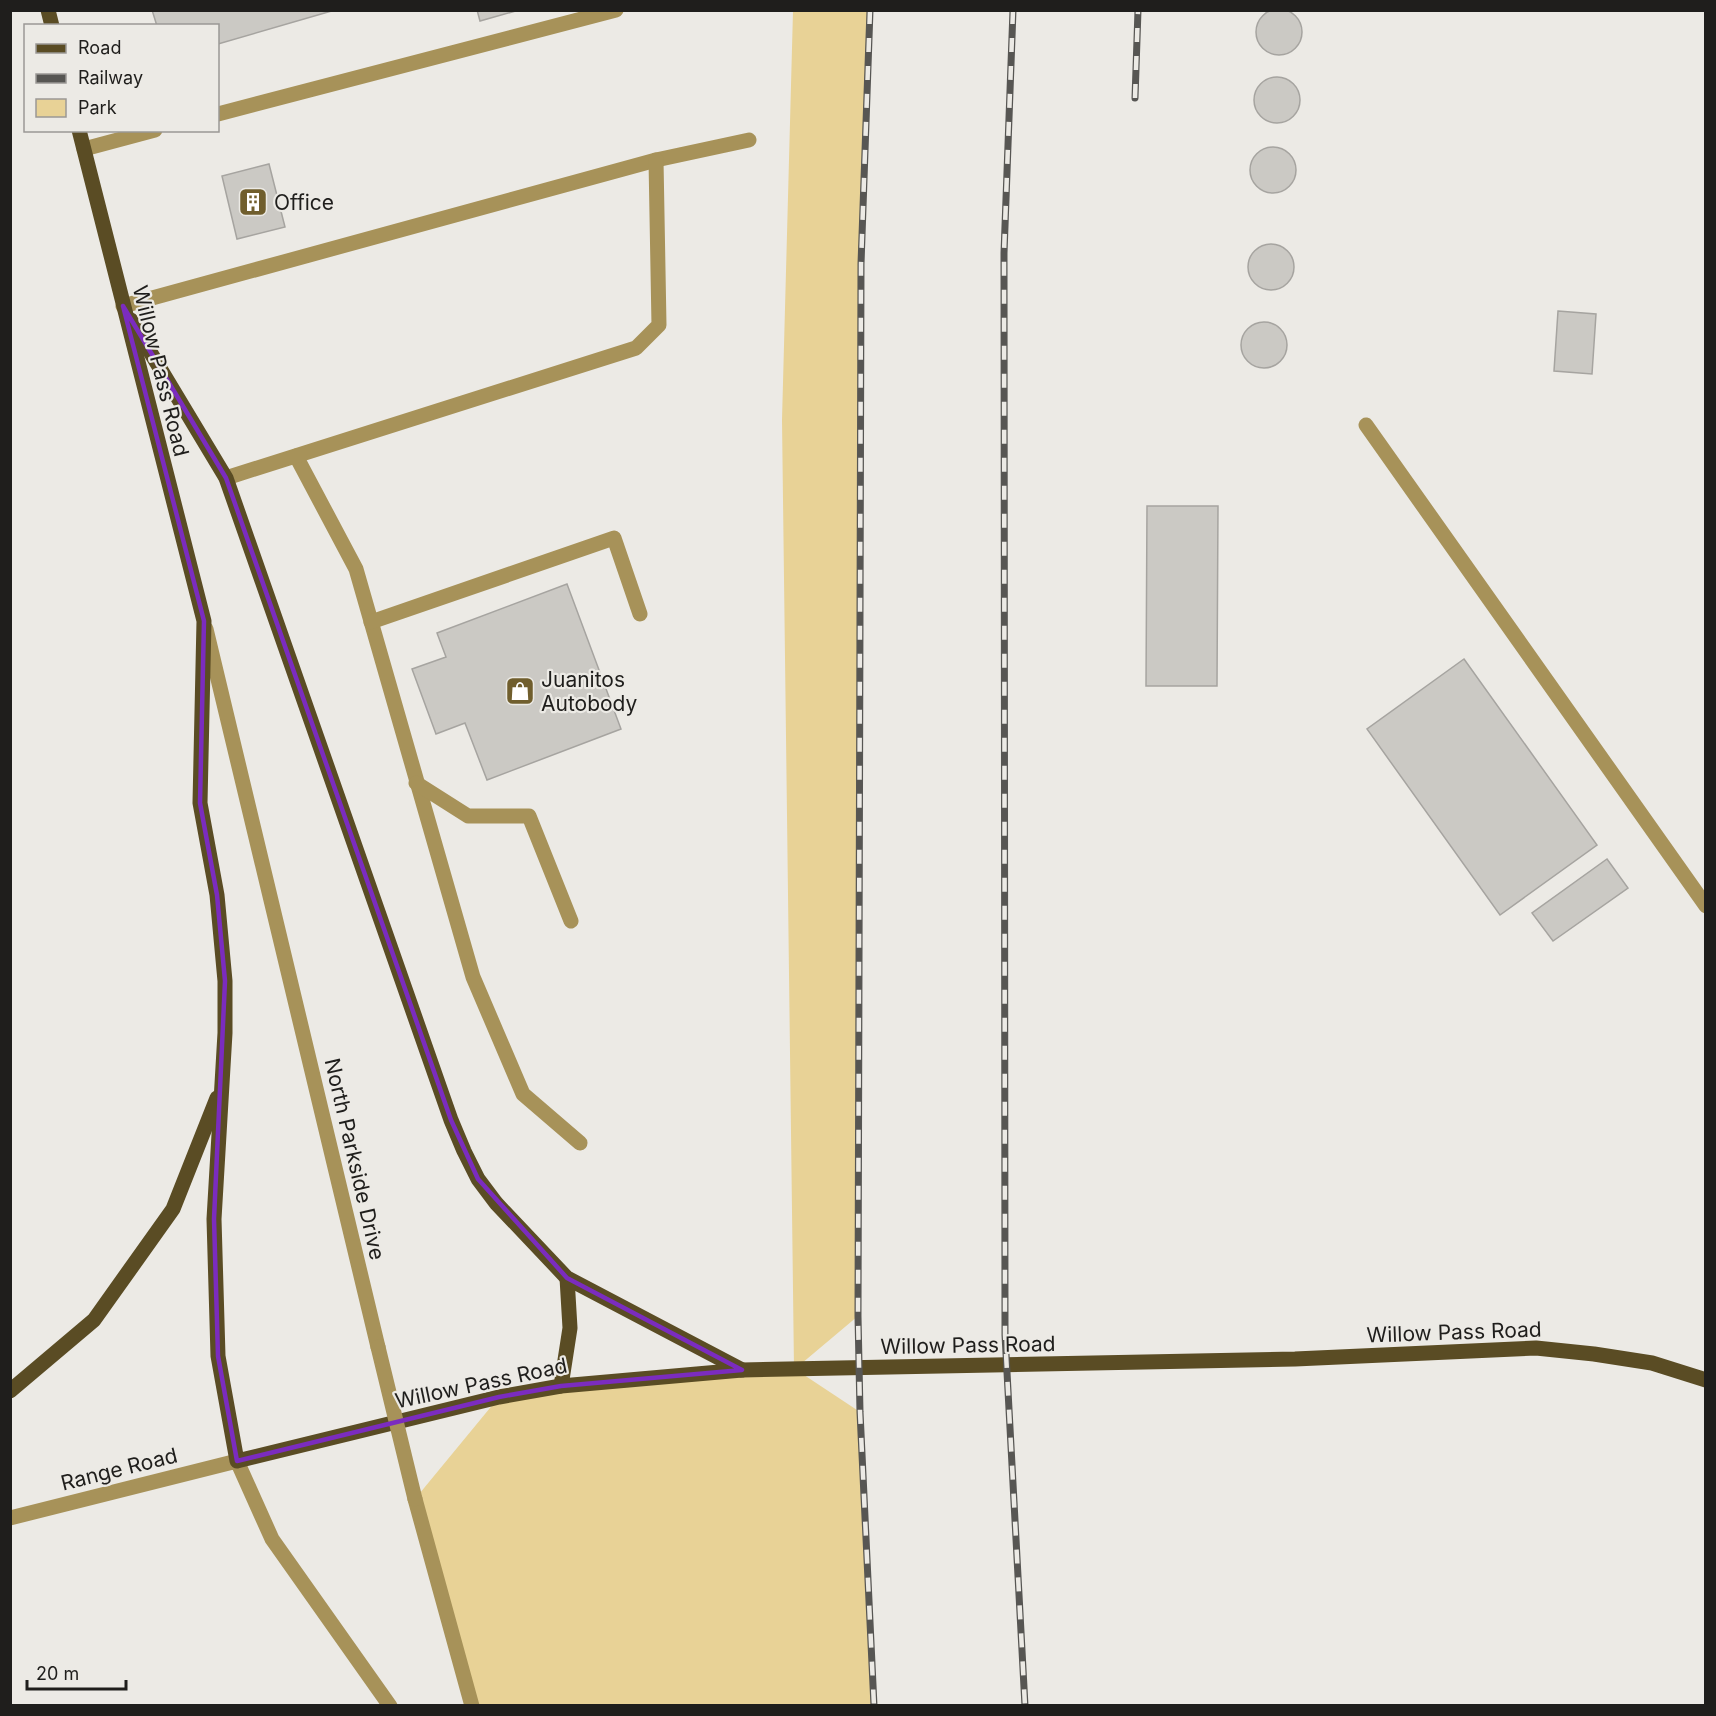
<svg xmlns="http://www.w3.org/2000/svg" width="1716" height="1716" font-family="Inter,sans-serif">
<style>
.green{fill:#e8d296}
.building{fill:#cbc9c4;stroke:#a6a4a0;stroke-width:1.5}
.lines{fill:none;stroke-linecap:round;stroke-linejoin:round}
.minor{stroke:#a79259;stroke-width:15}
.major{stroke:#5a4c24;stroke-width:15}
.rail-casing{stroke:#575653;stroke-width:7}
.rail{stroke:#eceae5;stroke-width:4.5;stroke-dasharray:14;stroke-linecap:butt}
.minor-bridge{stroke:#a79259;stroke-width:15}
.marked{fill:none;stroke:#7b2cbf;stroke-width:4.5;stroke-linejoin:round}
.labels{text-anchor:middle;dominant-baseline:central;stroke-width:4.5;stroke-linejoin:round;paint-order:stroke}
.poi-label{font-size:21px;fill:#1f1e1c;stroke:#eceae5;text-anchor:start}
.street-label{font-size:21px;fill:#1f1e1c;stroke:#eceae5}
</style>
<rect width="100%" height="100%" fill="#eceae5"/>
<path class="green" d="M793,11H870L861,264L858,1316L795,1369L860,1412L874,1705H472L415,1499L499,1397L794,1369L782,420Z"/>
<g class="building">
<circle cx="1279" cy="32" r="23"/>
<path d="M152,10H335L218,44V26H157Z"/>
<path d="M477,10H519L480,21Z"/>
<circle cx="1277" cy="100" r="23"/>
<circle cx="1273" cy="170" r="23"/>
<path d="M269,164L285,227L237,239L222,176Z"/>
<circle cx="1271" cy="267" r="23"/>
<path d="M1558,311L1596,314L1592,374L1554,371Z"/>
<circle cx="1264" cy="345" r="23"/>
<path d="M1147,506H1218L1217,686H1146Z"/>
<path d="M567,584L621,729L487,780L465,723L436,734L412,669L446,657L437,633Z"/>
<path d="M1464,659L1597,845L1500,915L1367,729Z"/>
<path d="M1607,859L1628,888L1553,941L1532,913Z"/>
</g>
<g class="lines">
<g class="minor">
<path d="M218,114L616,10"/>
<path d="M84,149L155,130"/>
<path d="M123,306L656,160L749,140"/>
<path d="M1366,425L1706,906"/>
<path d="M296,456L356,569L473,977L523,1094L580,1143"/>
<path d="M226,478L636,348L659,325L656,160"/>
<path d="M371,622L614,538L640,614"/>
<path d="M206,629L378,1347"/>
<path d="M416,783L468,816H529L571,921"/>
<path d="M415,1499L472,1706"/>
<path d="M10,1518L237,1461L272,1539L390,1706"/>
</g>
<g class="major">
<path d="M48,10L52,26"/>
<path d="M79,130L204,621L200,803L217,895L225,981V1033L214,1219L218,1356L237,1461L499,1397L561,1386L742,1370L1295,1359L1536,1348L1594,1354L1652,1363L1706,1380"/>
<path d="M131,320L226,478L451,1120L464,1151L478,1179L496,1203L567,1278L742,1370"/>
<path d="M561,1386L570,1328L567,1278"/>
<path d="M10,1391L94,1320L173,1209L217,1098"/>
</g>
<g class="rail-casing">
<g id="rail">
<path d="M870,10L861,264L858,1316L860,1412L874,1706"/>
<path d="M1013,10L1004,253L1005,1335L1025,1706"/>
<path d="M1135,98L1138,10"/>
</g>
</g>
<use href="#rail" class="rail"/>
<path class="minor-bridge" d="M378,1347L415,1499"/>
</g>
<path class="marked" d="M123,306L226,478L451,1120L478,1179L567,1278L742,1370L561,1386L499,1397L237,1461L218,1356L214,1219L225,981L217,895L200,803L204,621Z"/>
<defs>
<g id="building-square" transform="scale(1.5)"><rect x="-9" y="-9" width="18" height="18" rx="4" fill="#705e2d" stroke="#eceae5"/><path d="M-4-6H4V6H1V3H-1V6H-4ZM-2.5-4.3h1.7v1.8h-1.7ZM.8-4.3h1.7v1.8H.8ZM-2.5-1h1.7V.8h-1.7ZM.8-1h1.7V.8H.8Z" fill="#fff"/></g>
<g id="shop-square" transform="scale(1.5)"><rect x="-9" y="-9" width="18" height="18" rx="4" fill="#705e2d" stroke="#eceae5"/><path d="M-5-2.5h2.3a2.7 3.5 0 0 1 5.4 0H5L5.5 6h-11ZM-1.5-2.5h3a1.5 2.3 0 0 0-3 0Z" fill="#fff"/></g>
</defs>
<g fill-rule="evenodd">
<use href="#building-square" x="253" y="202"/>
<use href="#shop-square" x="520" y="691"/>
</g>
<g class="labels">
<g class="poi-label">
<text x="274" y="202">Office</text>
<text x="541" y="679">Juanitos<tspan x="541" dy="24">Autobody</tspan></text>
</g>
<g class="street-label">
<text transform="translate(161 371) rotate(76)">Willow Pass Road</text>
<text transform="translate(355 1159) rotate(77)">North Parkside Drive</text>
<text transform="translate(1454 1332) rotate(-2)">Willow Pass Road</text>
<text transform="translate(968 1345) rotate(-1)">Willow Pass Road</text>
<text transform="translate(481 1383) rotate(-12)">Willow Pass Road</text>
<text transform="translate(119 1469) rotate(-14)">Range Road</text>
</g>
</g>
<rect width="1716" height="1716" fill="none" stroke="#1f1e1c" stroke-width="24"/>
<rect x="24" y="24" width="195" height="108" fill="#eceae5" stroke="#9a9895" stroke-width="1.5"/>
<rect x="36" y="44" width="30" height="9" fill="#5a4c24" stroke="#9a9895" stroke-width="1.5"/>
<text x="78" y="54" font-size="18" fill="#1f1e1c">Road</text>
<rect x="36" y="74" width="30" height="9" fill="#575653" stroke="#9a9895" stroke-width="1.5"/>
<text x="78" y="84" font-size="18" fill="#1f1e1c">Railway</text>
<rect x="36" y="99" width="30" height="18" fill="#e8d296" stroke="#9a9895" stroke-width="1.5"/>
<text x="78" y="114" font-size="18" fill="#1f1e1c">Park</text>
<path d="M27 1680v9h99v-9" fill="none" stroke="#1f1e1c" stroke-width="3"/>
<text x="36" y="1680" font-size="18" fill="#1f1e1c" stroke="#eceae5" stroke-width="4.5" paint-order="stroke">20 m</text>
</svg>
